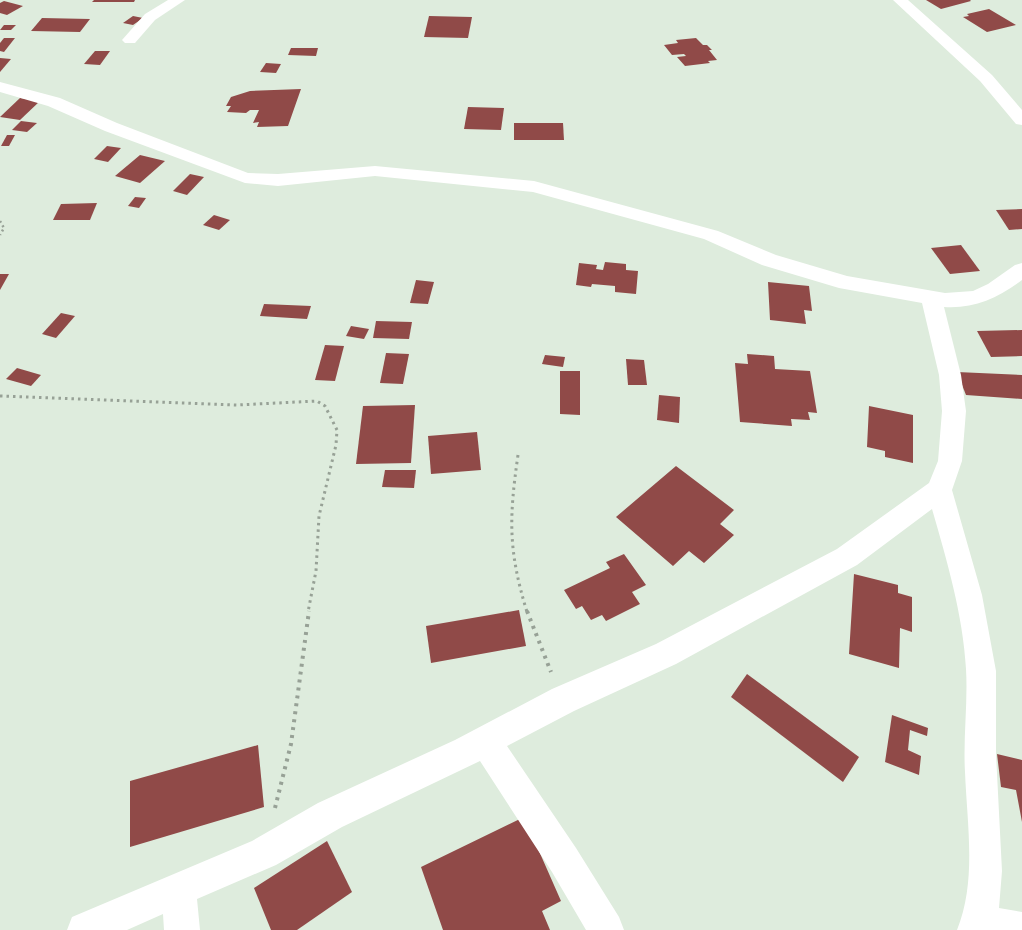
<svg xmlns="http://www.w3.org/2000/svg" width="1022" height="930" font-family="'Noto Sans',sans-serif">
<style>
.building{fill:#904a48}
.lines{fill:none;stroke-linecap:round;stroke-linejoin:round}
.path-far2{stroke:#97a196;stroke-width:2.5;stroke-dasharray:2 3;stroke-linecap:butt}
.path-far1{stroke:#97a196;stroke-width:3;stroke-dasharray:2.5 4;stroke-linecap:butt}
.path{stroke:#97a196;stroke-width:4;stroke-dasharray:3 5;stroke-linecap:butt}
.street{fill:#fff;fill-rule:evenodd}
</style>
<rect width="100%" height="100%" fill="#deecdd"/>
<g class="building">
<path d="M94,0H135L134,2H92Z"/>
<path d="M926,0H970L971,1L941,9Z"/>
<path d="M4,1L23,6L7,15L0,13V3Z"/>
<path d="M989,9L1016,25L987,32L963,17L969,16L967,14Z"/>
<path d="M133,16L143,18L133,25L123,23Z"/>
<path d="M429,16L472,17L468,38L424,37Z"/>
<path d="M42,18L90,19L80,32L31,31Z"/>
<path d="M4,25H16L11,30H0Z"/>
<path d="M4,38H15L4,52L0,51V43Z"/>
<path d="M696,38L703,45H707L712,50H709L717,60L708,61L710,63L685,66L677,57L686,56L684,54L672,55L664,45L678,43L676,40Z"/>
<path d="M291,48H318L316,56L288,55Z"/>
<path d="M95,51H110L100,65L84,64Z"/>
<path d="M0,58L11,59L0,72Z"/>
<path d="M266,63L281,64L276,73L260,72Z"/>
<path d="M301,89L288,126L257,127L259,122L253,123L259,110H250L246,113L227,112L231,106H226L231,97L250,91Z"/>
<path d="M20,98L40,101L20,120L0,117Z"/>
<path d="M468,107L504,108L501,130L464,129Z"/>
<path d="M21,121L37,123L27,132L12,130Z"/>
<path d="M514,123H563L564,140H514Z"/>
<path d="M7,135H15L9,146H1Z"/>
<path d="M107,146L121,148L108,162L94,159Z"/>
<path d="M140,155L165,161L140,183L115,176Z"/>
<path d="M190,174L204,177L187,195L173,191Z"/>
<path d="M135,197L146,198L139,208L128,206Z"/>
<path d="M97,203L90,220H53L61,204Z"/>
<path d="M1022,209V229L1009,230L996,210Z"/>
<path d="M214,215L230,220L219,230L203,225Z"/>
<path d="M961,245L980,271L950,274L931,248Z"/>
<path d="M605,262L626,264V270L638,271L636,294L615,292V286L592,284L591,287L576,285L579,263L597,265L596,269L603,270Z"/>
<path d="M0,274H9L0,290Z"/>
<path d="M416,280L434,282L428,304L410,303Z"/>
<path d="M768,282L809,286L812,311L804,310L806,324L770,320Z"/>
<path d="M264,304L311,306L307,319L260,316Z"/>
<path d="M61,313L75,316L56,338L42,334Z"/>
<path d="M376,321L412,322L409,339L373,338Z"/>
<path d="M351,326L369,329L364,339L346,336Z"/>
<path d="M1022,330V356L991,357L977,331Z"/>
<path d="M325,345L344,346L335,381L315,380Z"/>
<path d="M386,353L409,354L403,384L380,383Z"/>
<path d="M747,354L774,356L775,369L810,371L817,413L808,412L810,420L791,419L792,426L740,422L735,363L748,364Z"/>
<path d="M545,355L565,357L563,367L542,364Z"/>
<path d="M626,359L644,360L647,385H628Z"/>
<path d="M17,368L41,375L31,386L6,379Z"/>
<path d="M560,371H580V415L560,414Z"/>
<path d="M957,372L1022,375V399L966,395Z"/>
<path d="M659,395L680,397L679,423L657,420Z"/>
<path d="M415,405L411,463L356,464L363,406Z"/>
<path d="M869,406L913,415V463L885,457V451L867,447Z"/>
<path d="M477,432L481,470L431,474L428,436Z"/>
<path d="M676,466L734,510L720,524L734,535L704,563L689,551L673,566L616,517Z"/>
<path d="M385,470H416L414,488L382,487Z"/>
<path d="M624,554L646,585L632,592L640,604L606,621L602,615L591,620L582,606L576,609L564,590L610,568L606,562Z"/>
<path d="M854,574L898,585V593L912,597V632L900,628L899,668L849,654Z"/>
<path d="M519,610L526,646L431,663L426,626Z"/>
<path d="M747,674L859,757L843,782L731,697Z"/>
<path d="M892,715L928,728L927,736L910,730L908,750L921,756L919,775L885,762Z"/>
<path d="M258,745L264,807L130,847V781Z"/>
<path d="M997,754L1022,760V822L1016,790L1001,787Z"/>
<path d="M524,817L561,901L542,911L550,930H443L421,867Z"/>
<path d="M327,841L352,892L297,930H271L254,888Z"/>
</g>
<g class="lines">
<path class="path-far2" d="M0,221L4,228L0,235"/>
<g class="path-far1">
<path d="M0,396L237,405L317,401L325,406L337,430L336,445L319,516L316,571L308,612"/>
<path d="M518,455C509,518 508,550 527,612"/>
</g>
<g class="path">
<path d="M527,611L551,672"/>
<path d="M275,808L291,744L309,611"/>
</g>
<g class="street">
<path d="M168,0H185L155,20L135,43H125L122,40L145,14Z"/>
<path d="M893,0H908L992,75L1022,110V125L1016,124L980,81Z"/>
<path d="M0,82L60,98L117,123L248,173L278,174L375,166L534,181L718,231L776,255L847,276L945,293L973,291L988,284L1015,265L1022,263V280C998,298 974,309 944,307L961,375L966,411L962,461L952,490L982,595L996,671V754L1002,871L999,908L1022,912V930H957C977,881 967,823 965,772C963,738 968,703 966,669C963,615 947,561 932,509L857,565L676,664L574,711L507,746L576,848L619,917L624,930H586L552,872L480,761L342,827L276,865L197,899L200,930H164L163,914L127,930H67L72,917L252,841L318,803L455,740L552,689L656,644L837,549L929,483L938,461L942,411L939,375L922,303L839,288L762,265L704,239L533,192L375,176L278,186L245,183L105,131L48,106L0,92Z"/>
</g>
</g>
</svg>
